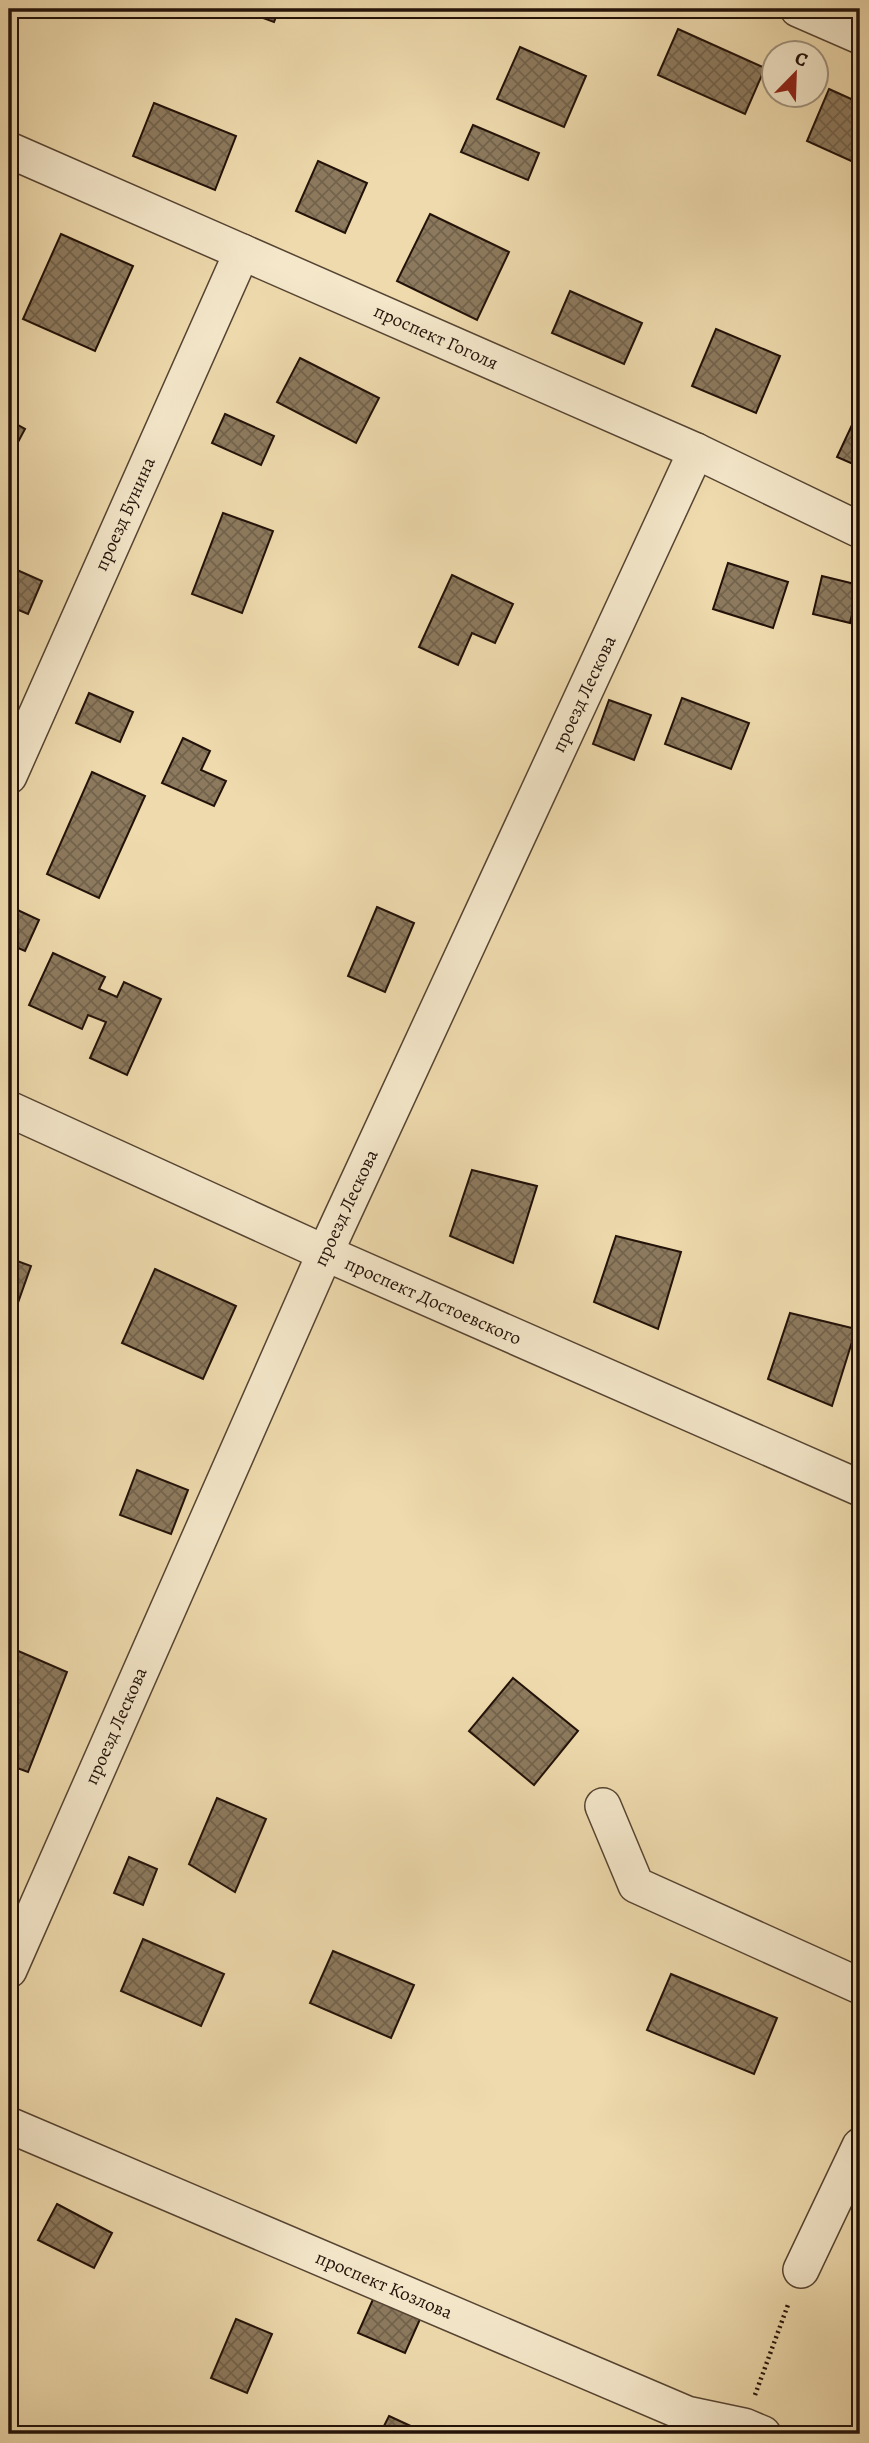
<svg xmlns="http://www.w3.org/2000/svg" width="869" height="2443" font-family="Alegreya,serif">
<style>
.building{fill:url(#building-cross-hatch);stroke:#231209;stroke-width:2}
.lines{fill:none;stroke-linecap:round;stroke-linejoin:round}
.minor-casing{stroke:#564432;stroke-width:38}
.path{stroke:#231209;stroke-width:4.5;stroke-dasharray:2 3.5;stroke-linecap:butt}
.minor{stroke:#f4e7ca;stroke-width:35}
.labels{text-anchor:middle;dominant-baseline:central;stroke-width:5;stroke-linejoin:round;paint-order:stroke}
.street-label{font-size:19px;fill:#231209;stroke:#f4e7ca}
</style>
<defs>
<pattern id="building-cross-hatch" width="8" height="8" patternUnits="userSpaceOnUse" patternTransform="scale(1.75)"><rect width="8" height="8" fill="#8d7a5e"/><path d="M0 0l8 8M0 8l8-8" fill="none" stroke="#73634c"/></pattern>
</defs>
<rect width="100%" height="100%" fill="#eedaad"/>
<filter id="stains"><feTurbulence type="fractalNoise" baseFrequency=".00286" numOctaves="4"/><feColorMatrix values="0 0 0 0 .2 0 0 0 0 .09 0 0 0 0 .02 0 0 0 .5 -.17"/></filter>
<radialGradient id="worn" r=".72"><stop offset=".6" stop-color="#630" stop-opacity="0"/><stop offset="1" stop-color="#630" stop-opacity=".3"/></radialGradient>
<g class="building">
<path d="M238,9H279L274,22Z"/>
<path d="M678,29L765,68L745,114L658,75Z"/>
<path d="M520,47L586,76L564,127L497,99Z"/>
<path d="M829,89L860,103V165L807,141Z"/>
<path d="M154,103L236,136L215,190L133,156Z"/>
<path d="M473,125L539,153L528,180L461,152Z"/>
<path d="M318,161L367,183L345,233L296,211Z"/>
<path d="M430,214L509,252L477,320L397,281Z"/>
<path d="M61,234L133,266L95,351L23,319Z"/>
<path d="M570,291L642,323L624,364L552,333Z"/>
<path d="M716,329L780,356L756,413L692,386Z"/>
<path d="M300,358L379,398L356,443L277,402Z"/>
<path d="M858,412L860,413V467L837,457Z"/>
<path d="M225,414L274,436L261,465L212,443Z"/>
<path d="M9,420L25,429L9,459Z"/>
<path d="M223,513L273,531L242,613L192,594Z"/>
<path d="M728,563L788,582L773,628L713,609Z"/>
<path d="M17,570L42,581L28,614L9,606V589Z"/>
<path d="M452,575L513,604L495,643L472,633L458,665L419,647Z"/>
<path d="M822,576L859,585L850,623L813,614Z"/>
<path d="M89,693L133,712L120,742L76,723Z"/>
<path d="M682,698L749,723L731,769L665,744Z"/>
<path d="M609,700L651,715L634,760L593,744Z"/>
<path d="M183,738L210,751L201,770L226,781L214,806L162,783Z"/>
<path d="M92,772L145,796L99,898L47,874Z"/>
<path d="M9,906L39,920L25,951L9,944Z"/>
<path d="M377,907L414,923L385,992L348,976Z"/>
<path d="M53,953L105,977L99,989L117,997L124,982L161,999L127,1075L90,1058L106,1022L88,1015L82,1029L29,1005Z"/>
<path d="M472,1170L537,1186L513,1263L450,1236Z"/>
<path d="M616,1236L681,1252L658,1329L594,1302Z"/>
<path d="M9,1258L31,1266L9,1328Z"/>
<path d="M155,1269L236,1306L203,1379L122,1343Z"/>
<path d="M790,1313L856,1329L832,1406L768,1379Z"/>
<path d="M137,1470L188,1490L171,1534L120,1515Z"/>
<path d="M9,1647L67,1672L28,1772L9,1765Z"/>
<path d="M513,1678L578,1731L534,1785L469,1731Z"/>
<path d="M217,1798L266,1819L235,1892L189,1864Z"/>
<path d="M129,1857L157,1869L143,1905L114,1893Z"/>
<path d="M143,1939L224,1974L201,2026L121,1991Z"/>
<path d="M333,1951L414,1985L391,2038L310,2003Z"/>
<path d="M671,1974L777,2018L754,2074L647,2030Z"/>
<path d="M57,2204L112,2233L94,2268L38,2240Z"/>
<path d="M374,2297L421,2317L405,2353L358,2333Z"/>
<path d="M236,2319L272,2334L247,2393L211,2378Z"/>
<path d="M389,2416L428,2434H380Z"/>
</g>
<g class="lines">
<g class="minor-casing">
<g id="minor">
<path d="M798,9L860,36"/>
<path d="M9,150L696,451L860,530"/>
<path d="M9,776L242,252"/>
<path d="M9,1109L325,1253L860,1488"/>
<path d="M603,1806L636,1885L860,1986"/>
<path d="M9,1970L325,1253L696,451"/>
<path d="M9,2125L687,2414L744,2426L763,2434"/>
<path d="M801,2270L860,2146"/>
</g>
</g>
<path class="path" d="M755,2395L789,2302"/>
<use href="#minor" class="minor"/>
</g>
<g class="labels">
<g class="street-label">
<text transform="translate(436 337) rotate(24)">проспект Гоголя</text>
<text transform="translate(125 514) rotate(-66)">проезд Бунина</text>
<text transform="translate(584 694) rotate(-65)">проезд Лескова</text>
<text transform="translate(346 1208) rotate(-65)">проезд Лескова</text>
<text transform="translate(433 1301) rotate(24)">проспект Достоевского</text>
<text transform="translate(116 1726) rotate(-66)">проезд Лескова</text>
<text transform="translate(384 2285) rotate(23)">проспект Козлова</text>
</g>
</g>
<rect width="869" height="2443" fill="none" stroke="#eedaad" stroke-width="35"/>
<rect x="10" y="10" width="848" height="2422" fill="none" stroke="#231209" stroke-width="3.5"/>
<rect x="18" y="18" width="834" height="2408" fill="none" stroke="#231209" stroke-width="2"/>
<g transform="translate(795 74) rotate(23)"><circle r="33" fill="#f4e7ca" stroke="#a0927d" stroke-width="2"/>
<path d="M0-5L12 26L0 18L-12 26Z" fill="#8f2418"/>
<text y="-10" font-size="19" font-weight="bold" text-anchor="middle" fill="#231209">С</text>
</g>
<rect width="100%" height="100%" filter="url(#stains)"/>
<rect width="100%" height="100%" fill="url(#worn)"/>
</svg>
